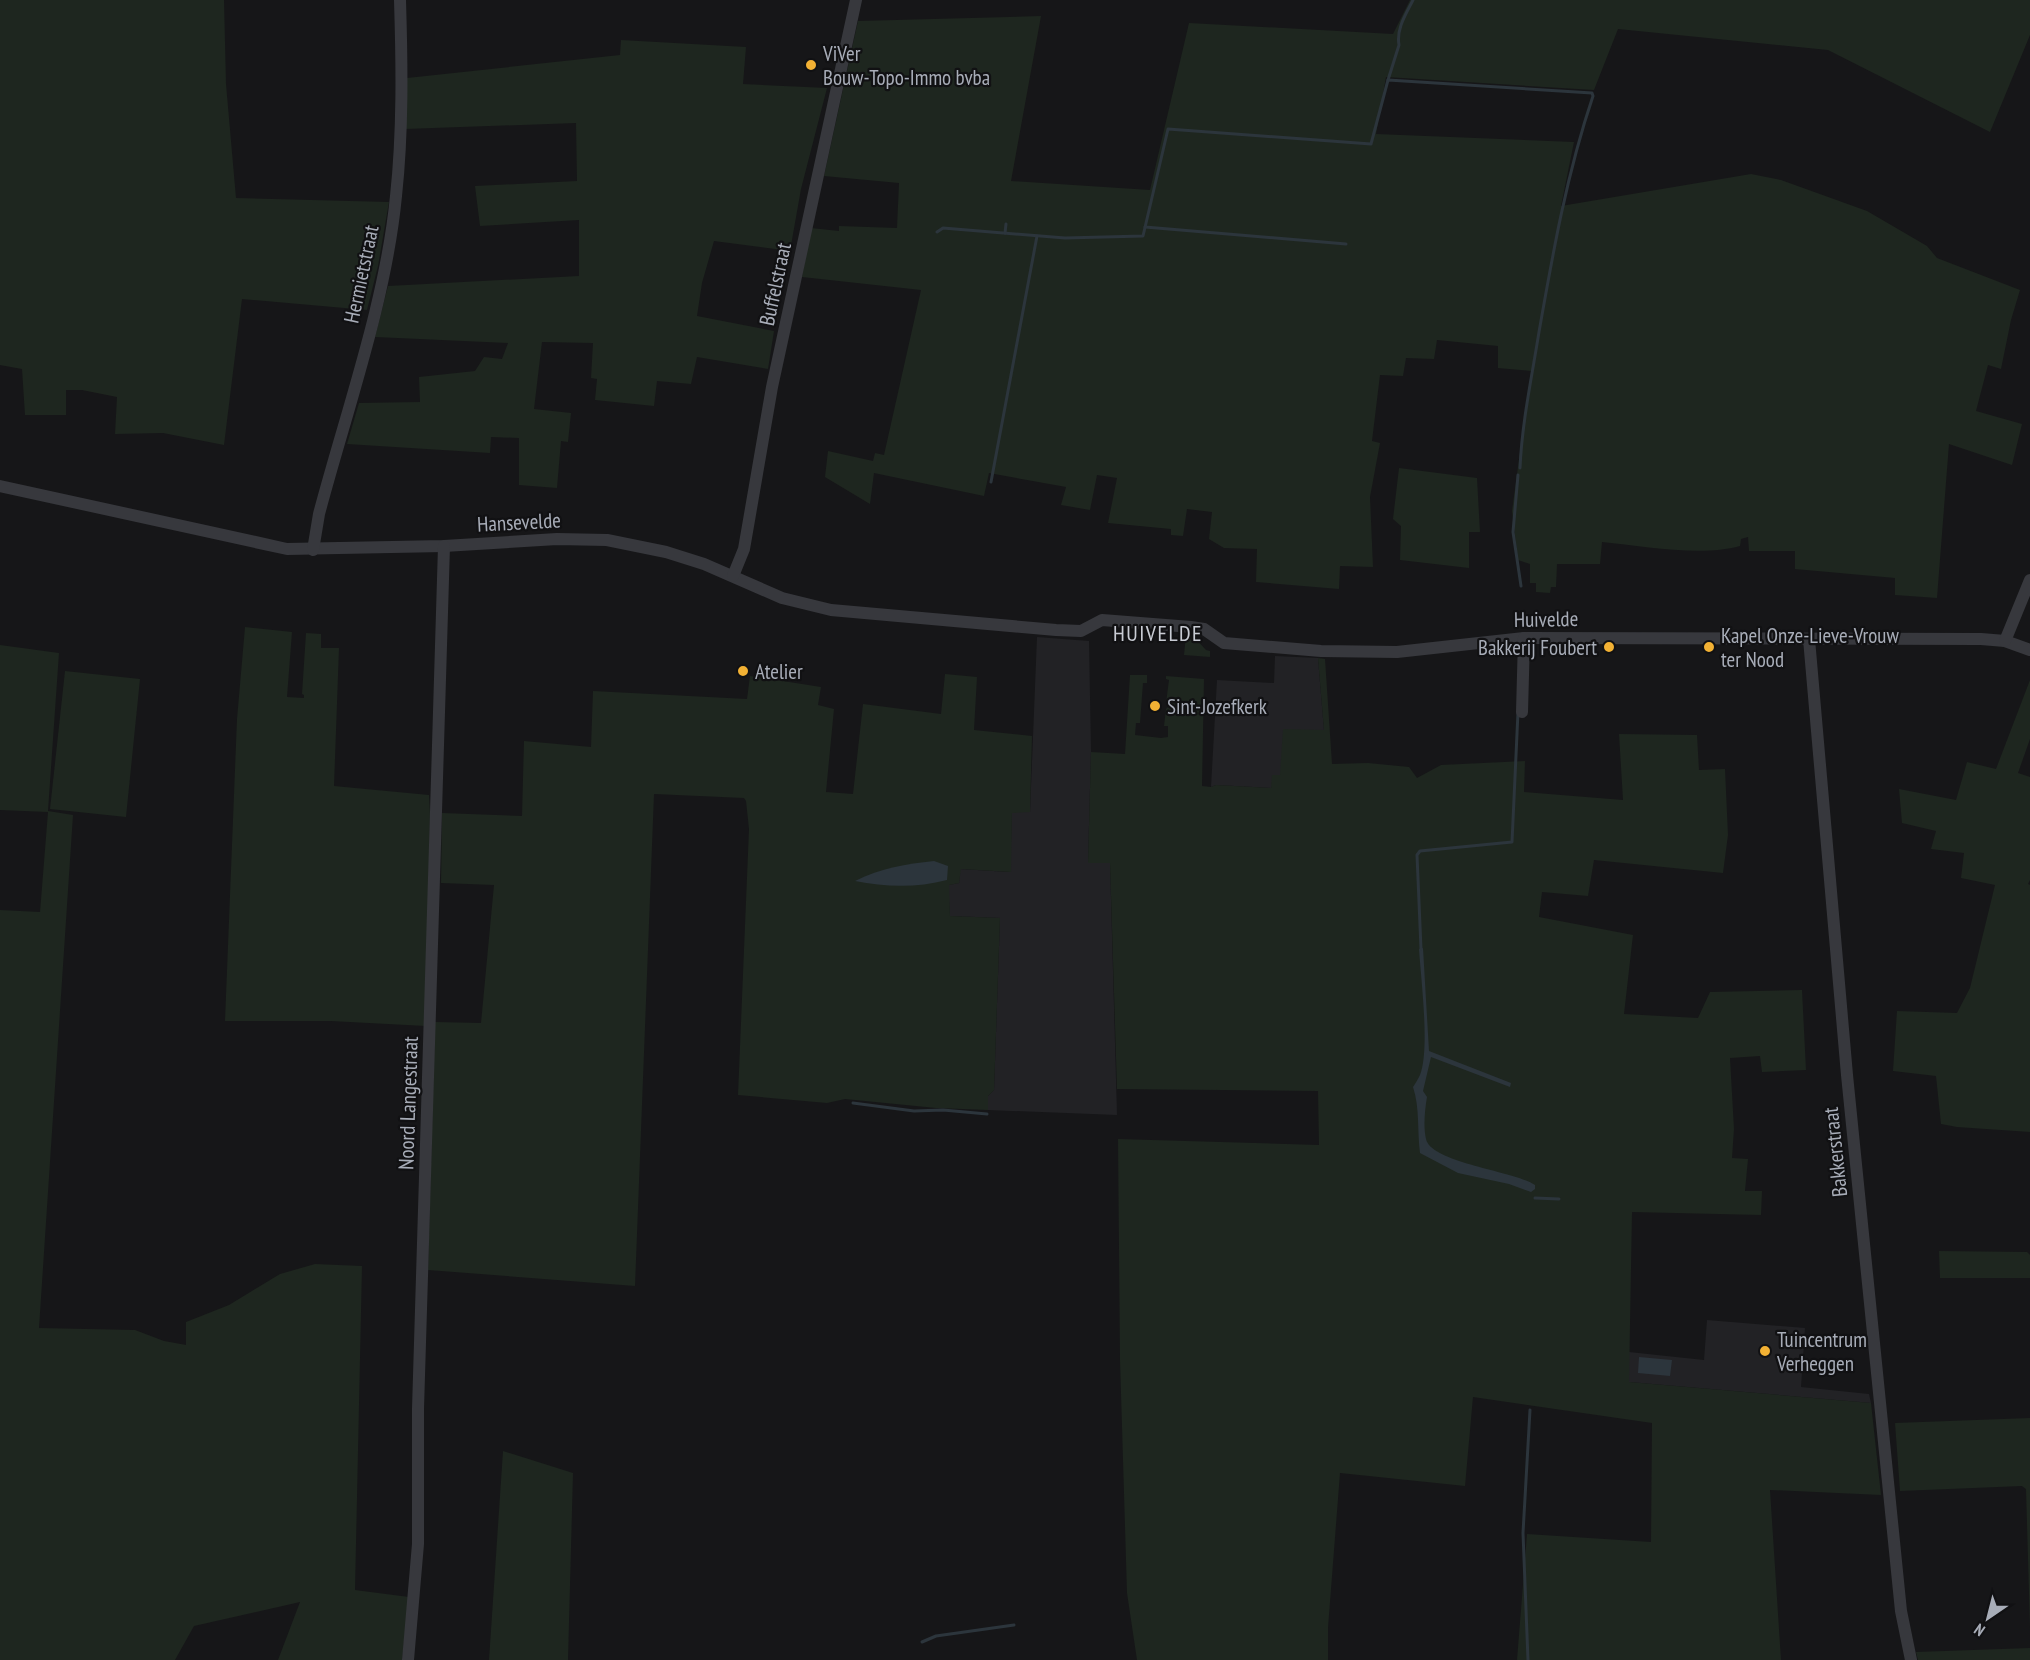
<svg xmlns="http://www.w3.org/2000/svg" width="2030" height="1660" font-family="'PT Sans Narrow',sans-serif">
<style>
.built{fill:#222225}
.green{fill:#1e261f}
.water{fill:#2c353c}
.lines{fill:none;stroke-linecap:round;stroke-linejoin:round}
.stream{stroke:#2c353c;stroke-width:3}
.minor{stroke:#37383d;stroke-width:12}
.poi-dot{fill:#f2b134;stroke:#111113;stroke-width:2}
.labels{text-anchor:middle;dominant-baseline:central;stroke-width:4.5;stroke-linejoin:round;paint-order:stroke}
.poi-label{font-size:21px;fill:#a8adb8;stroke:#111113;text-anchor:start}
.street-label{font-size:21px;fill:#a8adb8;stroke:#111113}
.neighbourhood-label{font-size:22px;letter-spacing:1.5px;fill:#c9ccd4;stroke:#111113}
</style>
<rect width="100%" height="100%" fill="#161618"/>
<g class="built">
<path d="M1037,637L1089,641L1091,752L1088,863H1110L1117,1115L988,1110V1096L994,1090L1000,918L950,916L948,885L959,883L960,869L1010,872L1012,812H1030Z"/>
<path d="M1275,656L1318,658L1324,730L1280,776L1271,788L1216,785L1211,787L1217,680L1274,683Z"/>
<path d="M1707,1320L1805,1328L1801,1387L1869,1394L1871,1403L1629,1382V1352L1704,1360Z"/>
</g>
<g class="green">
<path d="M0,0H224L226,84L236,198L389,202L378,266L367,310L242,299L224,445L163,433L115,434L117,397L82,390H66V415H25L22,369L0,365Z"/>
<path d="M1410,0H2030V35L1990,132L1828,50L1618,29L1594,90L1386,77L1376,134L1574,142L1561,206L1751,174L1781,180L1867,211L1927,246L1937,258L2020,290L2011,320L2001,369L1988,365L1976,411L2022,424L2012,465L1949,444L1937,598L1895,595V578L1795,569V551H1749L1748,537L1741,539L1740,546C1700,557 1644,546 1602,542L1600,564H1557L1556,587H1551L1550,593L1536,592V583H1530V564L1518,560L1512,511L1531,371L1498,368V346L1437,340L1434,359L1406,358L1403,376L1380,375L1372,441L1380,443L1370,497L1373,567L1340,566L1339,589L1256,582L1257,549L1224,548L1209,539L1212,512L1187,509L1183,536L1171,535V529L1108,523L1117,478L1097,475L1090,510L1061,505L1066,487L989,473L984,496L874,473L870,504L825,477L828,451L873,461L875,453L884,455L921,290L802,277L811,228L839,231V226L897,228L899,183L824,176L858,21L1041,16L1011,181L1150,190L1189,23L1393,34Z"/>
<path d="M621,40L746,47L743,84L827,88L801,189L790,251L714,241L702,283L697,316L774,331L768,369L697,357L691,384L657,381L654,406L595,400L597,379L591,378L593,343L542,342L534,409L571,413L568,442L561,441L557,488L519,485V438L491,437L490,453L347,444L359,403L420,402L419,377L475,371L484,357L502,359L508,343L375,337L388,286L579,276V220L480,226L475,186L577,181L576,123L405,129L407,78L620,55Z"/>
<path d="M1399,468L1477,478L1480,532H1469V568L1400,560L1401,526L1393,519Z"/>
<path d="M245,627L292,632L287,697L304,698V695L302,694L306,633L321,634V648H339L334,786L429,795L430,813L426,1026L331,1021H225L237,719Z"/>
<path d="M1186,635L1193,636L1206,650L1210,651V657L1184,655Z"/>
<path d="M0,645L59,653L48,811L73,815L39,1328L135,1330L164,1341L186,1345V1322L229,1305L280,1274L315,1264L362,1266L355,1590L409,1597L402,1660H278L300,1602L194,1626L175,1660H0V910L40,912L48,812L0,810Z"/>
<path d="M1318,658L1325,659L1332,764L1368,763L1409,767L1417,778L1441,765L1525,761L1524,792L1623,800L1619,734L1697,735L1699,770L1725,769L1728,835L1723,873L1594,860L1588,896L1542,892L1539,917L1633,935L1624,1014L1698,1018L1710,992L1802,990L1806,1070L1762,1072L1760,1056L1730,1058L1734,1129L1732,1158L1748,1159L1745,1191H1762L1761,1215L1632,1212L1629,1382L1871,1403L1881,1495L1770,1490L1781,1660H1517L1527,1534L1651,1542L1652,1423L1473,1397L1465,1486L1340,1473L1328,1628V1660H1137L1127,1593L1120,1360L1118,1139L1319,1145L1318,1091L1117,1089L1110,863H1088L1091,752L1125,754L1130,675H1147V683H1143L1140,723H1136L1135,735L1161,738L1168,737V726H1164L1166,709L1168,707L1166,703L1169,680L1166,679V676L1204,679L1202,786L1211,787L1216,785L1271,788L1272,775H1280L1283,729L1324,730Z"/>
<path d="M65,671L140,679L126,817L50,809Z"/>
<path d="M945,674L977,677L974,730L1032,736L1030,812L1012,813L1011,872L961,869L959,883L949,885L950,916L1000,918L994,1090L988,1096V1110L936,1108L845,1099L827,1103L738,1095L749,829L746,801L744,798L654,794L635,1286L428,1270L435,1022L481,1023L494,885L441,883L442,813L522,816L524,741L591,747L593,691L747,699L750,676L821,687L818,705L834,709L826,792L853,794L863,704L941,714Z"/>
<path d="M2030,680V739L2018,773L2030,777V880L2028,884L2030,885V1132L1957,1127L1941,1124L1936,1076L1893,1071L1897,1011L1957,1013L1970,988L1995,885L1961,878L1964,853L1931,849L1936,831L1902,823L1899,789L1956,800L1967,762L1996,769Z"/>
<path d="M1939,1251L2027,1252L2030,1255V1278H1940Z"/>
<path d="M2030,1418V1628L2026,1489L2022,1486L1900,1491L1895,1423Z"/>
<path d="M503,1451L573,1473L568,1660H489Z"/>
<path d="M2030,1648V1660H1918L1916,1652Z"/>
</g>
<g class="water">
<path d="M934,861L948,866L947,880C917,888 885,887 855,881C881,868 906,864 934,861Z"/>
<path d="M1423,948L1429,1051L1511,1083L1510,1087L1431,1057L1423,1091L1427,1097C1425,1109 1423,1126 1426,1139C1431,1163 1515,1171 1535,1185V1189L1531,1192L1509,1184L1458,1173L1420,1153C1417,1131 1420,1108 1413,1087C1415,1084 1418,1079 1420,1075C1430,1049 1421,980 1419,949Z"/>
<path d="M1639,1357L1672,1360L1670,1376L1638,1373Z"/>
</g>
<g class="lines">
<g class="stream">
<path d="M1388,80L1399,45C1396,29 1406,14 1413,0"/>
<path d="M1145,227L1346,244"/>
<path d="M937,232L943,228L1065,238L1143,236L1168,129L1371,144L1388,80L1592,93L1593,96C1567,173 1553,252 1539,332C1532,376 1522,422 1520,468"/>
<path d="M1005,233L1006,224"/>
<path d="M1518,475L1513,532L1521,586"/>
<path d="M991,482L1037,236"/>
<path d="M1421,949L1417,855L1420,851L1512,842L1518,712"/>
<path d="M853,1103L914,1111L943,1110L987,1114"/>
<path d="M1535,1198L1559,1199"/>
<path d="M922,1642L936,1636L1014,1625"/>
<path d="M1528,1660L1523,1533L1530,1410"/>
</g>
<g class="minor">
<path d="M0,486L287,549L444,546L557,539L607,540L666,552L704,564L782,598L831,610L1056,630L1081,631L1102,620L1191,627L1204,629L1224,643L1321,651L1397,652L1524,638L1981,639L2005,641L2030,650"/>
<path d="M313,550L319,514C346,412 386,301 396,196C403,131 402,65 400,0"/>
<path d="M733,576L744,549L772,387L856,0"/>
<path d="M1809,639L1847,1075L1901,1611L1911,1660"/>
<path d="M2005,641L2030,580"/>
<path d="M1522,712L1524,638"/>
<path d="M408,1660L418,1544V1409L444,546"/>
</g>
</g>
<g class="poi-dot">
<circle cx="811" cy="65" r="6"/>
<circle cx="1609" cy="647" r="6"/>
<circle cx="1709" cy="647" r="6"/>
<circle cx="743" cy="671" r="6"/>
<circle cx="1155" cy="706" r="6"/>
<circle cx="1765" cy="1351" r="6"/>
</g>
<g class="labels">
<g class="poi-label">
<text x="823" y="53">ViVer<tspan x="823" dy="24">Bouw-Topo-Immo bvba</tspan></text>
<text x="1721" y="635">Kapel Onze-Lieve-Vrouw<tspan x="1721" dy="24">ter Nood</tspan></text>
<text x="1597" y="647" text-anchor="end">Bakkerij Foubert</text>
<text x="755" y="671">Atelier</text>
<text x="1167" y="706">Sint-Jozefkerk</text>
<text x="1777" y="1339">Tuincentrum<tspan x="1777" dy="24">Verheggen</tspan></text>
</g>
<g class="street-label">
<text transform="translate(361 274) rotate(-78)">Hermietstraat</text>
<text transform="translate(775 284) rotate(-78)">Buffelstraat</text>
<text transform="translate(519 522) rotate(-3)">Hansevelde</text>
<text transform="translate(1546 619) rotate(-1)">Huivelde</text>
<text transform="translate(408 1103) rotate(-88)">Noord Langestraat</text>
<text transform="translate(1835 1152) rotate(-96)">Bakkerstraat</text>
</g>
<g class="neighbourhood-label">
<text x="1158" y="633">HUIVELDE</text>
</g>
</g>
<g transform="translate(1988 1618) rotate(215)" stroke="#111113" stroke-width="4.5" paint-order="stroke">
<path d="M0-4.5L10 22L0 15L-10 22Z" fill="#a8adb8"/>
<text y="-9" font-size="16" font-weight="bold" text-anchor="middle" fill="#a8adb8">N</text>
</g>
</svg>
